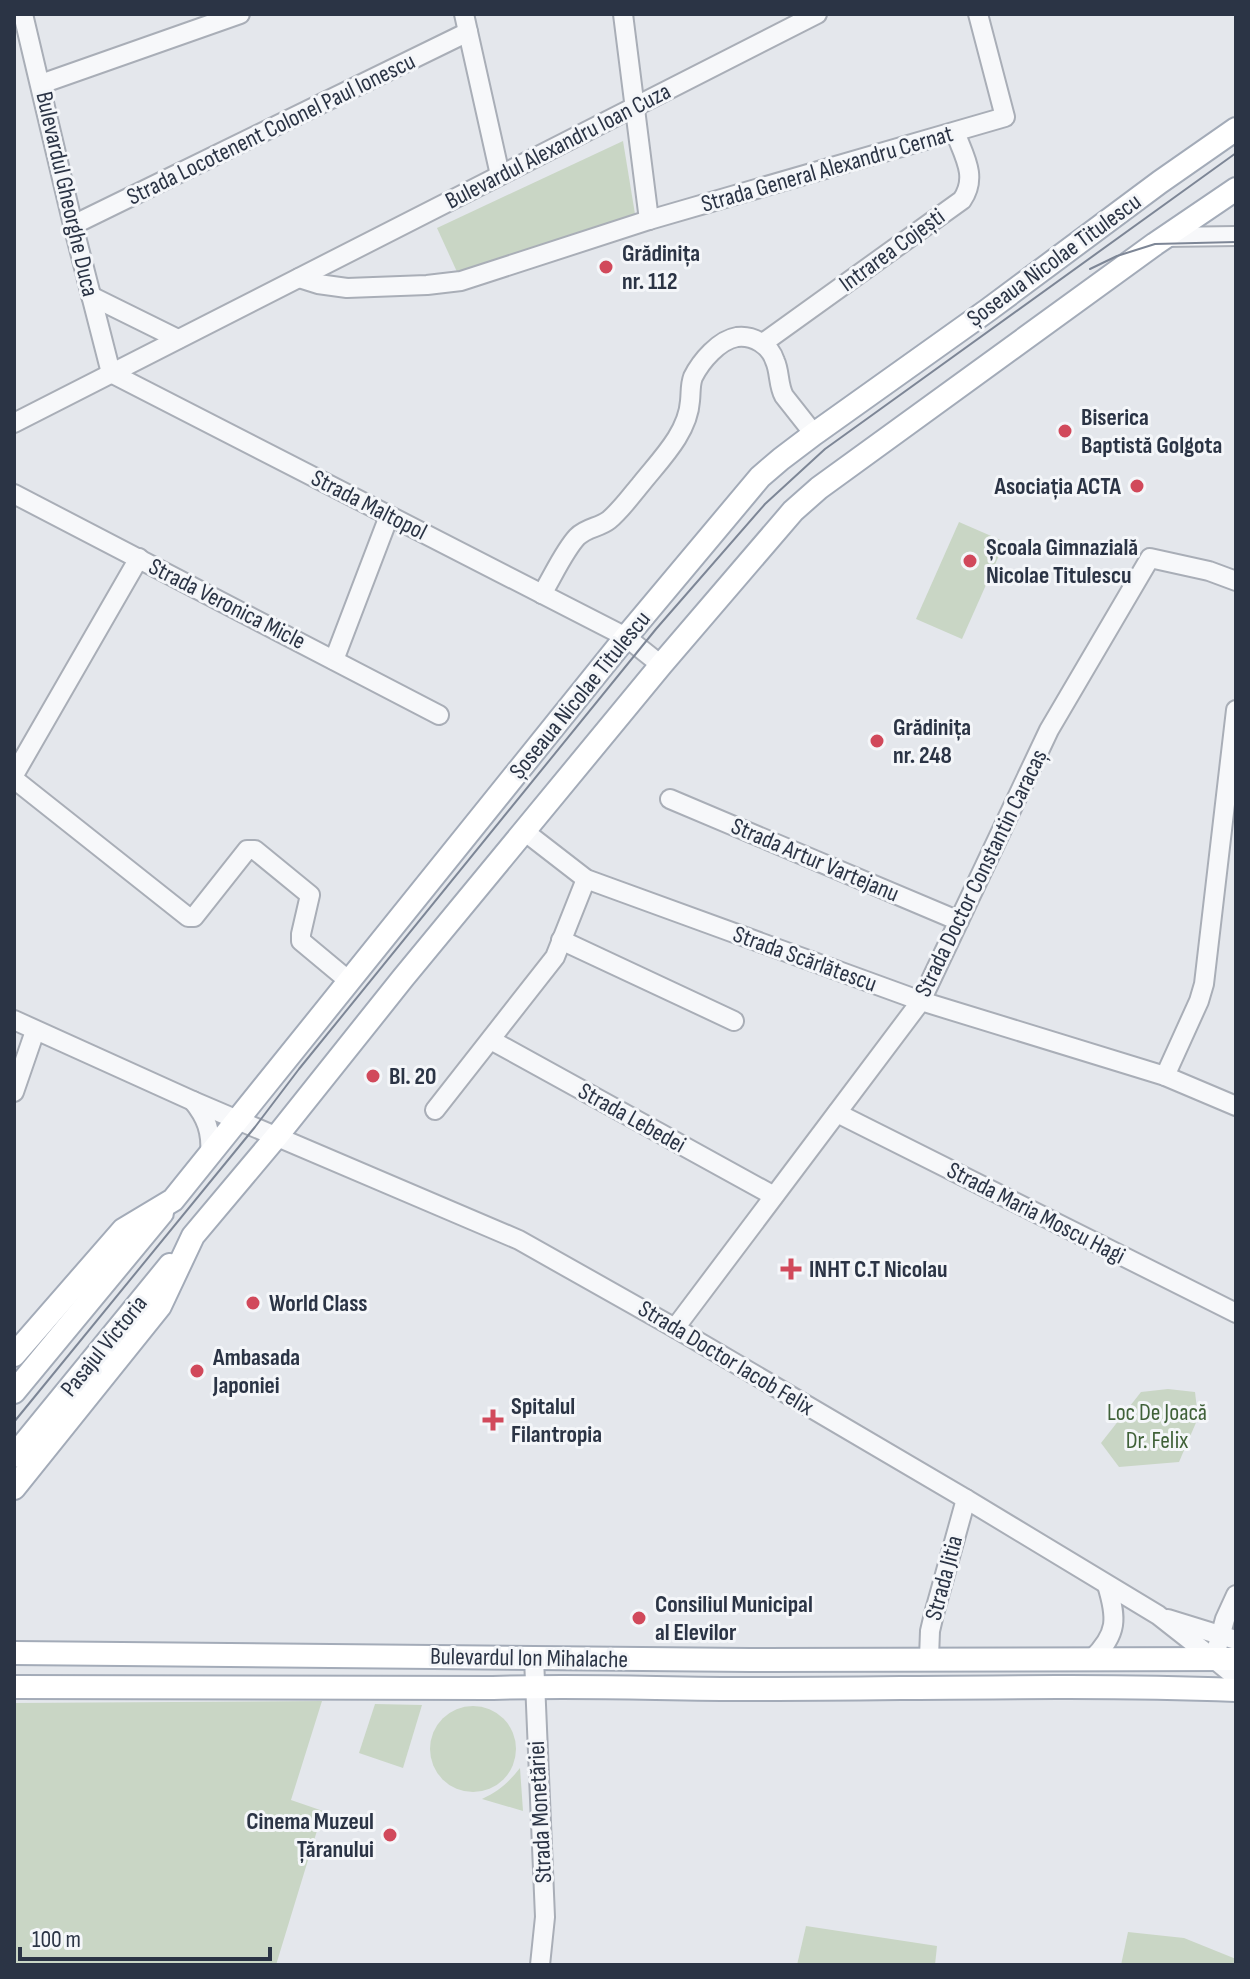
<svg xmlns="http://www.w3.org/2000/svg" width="1250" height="1979" font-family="'Sofia Sans Condensed',sans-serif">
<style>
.green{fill:#c9d6c5}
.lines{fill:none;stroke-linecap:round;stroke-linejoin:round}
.minor-casing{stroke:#a9aeb7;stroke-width:22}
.major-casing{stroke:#a3abb8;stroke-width:26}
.minor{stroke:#f7f8fa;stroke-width:18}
.major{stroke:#fff;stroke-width:22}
.tram{stroke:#7d8696;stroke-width:2}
.poi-dot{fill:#d1495b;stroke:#f4f6f9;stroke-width:3}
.labels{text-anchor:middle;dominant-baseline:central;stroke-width:6;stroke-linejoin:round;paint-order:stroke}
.street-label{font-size:24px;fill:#2b3445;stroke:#f4f6f9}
.poi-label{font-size:24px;font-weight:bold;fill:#2b3445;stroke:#f4f6f9;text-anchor:start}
.park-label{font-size:24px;fill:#3f6138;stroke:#f4f6f9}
</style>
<rect width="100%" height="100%" fill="#e4e7ec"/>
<g class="green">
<path d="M623,141L635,214L458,274L437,228Z"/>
<path d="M959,522L1005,542L962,639L916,619Z"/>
<path d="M1168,1389L1195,1392L1198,1418L1179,1462L1119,1467L1101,1443L1141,1392Z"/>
<path d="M322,1701L291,1800L323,1811L276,1965H14V1703Z"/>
<path d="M375,1704L422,1705L403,1768L359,1753Z"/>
<circle cx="473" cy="1749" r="43"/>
<path d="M520,1768L523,1811L482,1799C499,1791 508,1783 520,1768Z"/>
<path d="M806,1926L937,1946L935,1965H797Z"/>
<path d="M1128,1932L1184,1938L1236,1959V1965H1121Z"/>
</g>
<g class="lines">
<g class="minor-casing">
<g id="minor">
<path d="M23,14L73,225L111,373"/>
<path d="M464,14L500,175"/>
<path d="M623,14L649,220"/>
<path d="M41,84L240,14"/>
<path d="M73,225L468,32"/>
<path d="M1166,237L1236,236"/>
<path d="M299,278L318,284L347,288L427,285L461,281L649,220L1005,117L978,14"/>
<path d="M91,296L178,339"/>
<path d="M763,343L962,200C978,177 964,156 955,132"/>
<path d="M111,373L626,637L661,665"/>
<path d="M14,423L817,14"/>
<path d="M14,494L439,715"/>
<path d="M542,594C553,576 564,551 577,537C587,527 599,528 609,520C621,510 631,496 641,484C660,460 688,433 690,401C691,392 690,385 693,377C701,361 719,340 737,337C753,335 770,345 775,361C780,372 778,385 784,396L814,434"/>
<path d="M334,660L389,516"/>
<path d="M14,775L139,558"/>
<path d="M14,779L188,917H194L247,850H255L310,895L301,934V941L349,981"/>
<path d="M670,799L959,921"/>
<path d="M524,831L586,879L921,1001L1165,1076L1236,1106"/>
<path d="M561,940L734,1021"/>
<path d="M14,1020L193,1101L519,1240L675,1328L966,1499L1158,1615L1214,1659"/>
<path d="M491,1040L774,1196"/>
<path d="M1165,1076L1199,1001L1204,984L1236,710"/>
<path d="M14,1092L35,1031"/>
<path d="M193,1101C206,1117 212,1132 210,1154"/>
<path d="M435,1110L555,957L586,879"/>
<path d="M837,1113L1236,1313"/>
<path d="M675,1328L921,1001L1049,730L1150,558L1209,571L1236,581"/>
<path d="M1236,1595L1225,1619L1214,1659L1236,1677"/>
<path d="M1168,1619L1236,1640"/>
<path d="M534,1658L545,1917L540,1965"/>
<path d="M929,1658L930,1631L934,1614L966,1499"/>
<path d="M1092,1659C1118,1634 1117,1618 1107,1585"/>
</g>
</g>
<g class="major-casing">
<g id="major">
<path d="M14,1355L123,1230L173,1200L626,637L760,477L781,459L814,434L988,310L1160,182L1236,129"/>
<path d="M14,1392L162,1213"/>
<path d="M14,1456L170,1265"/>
<path d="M14,1488L160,1306L193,1236L277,1136L403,978L661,665L793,511L819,488L1155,244L1236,189"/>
<path d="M14,1653L750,1660L1236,1659"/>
<path d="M14,1687L493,1688C578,1685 664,1689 749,1689C911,1689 1074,1684 1236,1690"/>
</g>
</g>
<use href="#minor" class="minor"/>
<use href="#major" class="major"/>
<g class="tram">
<path d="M1090,269L1117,256L1155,244L1236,242"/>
<path d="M14,1422L255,1127L299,1069L656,629L765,504L825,449L1236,153"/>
</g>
</g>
<g class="poi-dot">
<circle cx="606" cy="267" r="8"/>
<circle cx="1065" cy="431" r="8"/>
<circle cx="1137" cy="486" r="8"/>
<circle cx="970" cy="561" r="8"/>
<circle cx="877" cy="741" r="8"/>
<circle cx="373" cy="1076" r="8"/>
<path d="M787 1257h8v8h8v8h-8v8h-8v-8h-8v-8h8z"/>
<circle cx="253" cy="1303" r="8"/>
<circle cx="197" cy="1371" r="8"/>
<path d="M489 1408h8v8h8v8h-8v8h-8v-8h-8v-8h8z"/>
<circle cx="639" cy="1618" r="8"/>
<circle cx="390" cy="1835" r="8"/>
</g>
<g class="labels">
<g class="street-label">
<text transform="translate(271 129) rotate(-26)">Strada Locotenent Colonel Paul Ionescu</text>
<text transform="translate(558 146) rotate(-27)">Bulevardul Alexandru Ioan Cuza</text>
<text transform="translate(827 169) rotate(-16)">Strada General Alexandru Cernat</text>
<text transform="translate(67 194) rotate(77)">Bulevardul Gheorghe Duca</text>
<text transform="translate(892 250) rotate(-36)">Intrarea Cojești</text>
<text transform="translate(1054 260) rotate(-36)">Șoseaua Nicolae Titulescu</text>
<text transform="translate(369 505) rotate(27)">Strada Maltopol</text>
<text transform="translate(227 604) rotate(27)">Strada Veronica Micle</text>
<text transform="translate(580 695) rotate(-51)">Șoseaua Nicolae Titulescu</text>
<text transform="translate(815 860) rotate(23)">Strada Artur Vartejanu</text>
<text transform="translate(981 873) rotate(-64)">Strada Doctor Constantin Caracaș</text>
<text transform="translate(805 959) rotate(20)">Strada Scărlătescu</text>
<text transform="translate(632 1118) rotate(29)">Strada Lebedei</text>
<text transform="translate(1036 1213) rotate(27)">Strada Maria Moscu Hagi</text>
<text transform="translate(104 1346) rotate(-51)">Pasajul Victoria</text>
<text transform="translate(726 1358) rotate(31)">Strada Doctor Iacob Felix</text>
<text transform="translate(944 1578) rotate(-75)">Strada Jitia</text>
<text transform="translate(529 1658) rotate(1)">Bulevardul Ion Mihalache</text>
<text transform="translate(540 1812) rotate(-93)">Strada Monetăriei</text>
</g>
<g class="poi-label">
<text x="622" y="253">Grădinița<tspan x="622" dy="28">nr. 112</tspan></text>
<text x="1081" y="417">Biserica<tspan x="1081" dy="28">Baptistă Golgota</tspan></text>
<text x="1121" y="486" text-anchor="end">Asociația ACTA</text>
<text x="986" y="547">Școala Gimnazială<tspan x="986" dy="28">Nicolae Titulescu</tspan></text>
<text x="893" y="727">Grădinița<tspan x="893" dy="28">nr. 248</tspan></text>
<text x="389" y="1076">Bl. 20</text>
<text x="809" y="1269">INHT C.T Nicolau</text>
<text x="269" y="1303">World Class</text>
<text x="213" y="1357">Ambasada<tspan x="213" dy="28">Japoniei</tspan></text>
<text x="511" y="1406">Spitalul<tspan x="511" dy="28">Filantropia</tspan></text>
<text x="655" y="1604">Consiliul Municipal<tspan x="655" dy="28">al Elevilor</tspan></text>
<text x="374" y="1821" text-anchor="end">Cinema Muzeul<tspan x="374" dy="28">Țăranului</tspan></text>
</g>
<g class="park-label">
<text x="1157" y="1412">Loc De Joacă<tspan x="1157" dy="28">Dr. Felix</tspan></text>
</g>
</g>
<rect width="1250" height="1979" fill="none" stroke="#2b3445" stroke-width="32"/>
<path d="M20 1947v12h250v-12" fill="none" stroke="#2b3445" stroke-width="4"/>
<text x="32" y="1947" font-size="24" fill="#2b3445" stroke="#f4f6f9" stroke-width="6" paint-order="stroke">100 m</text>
</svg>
